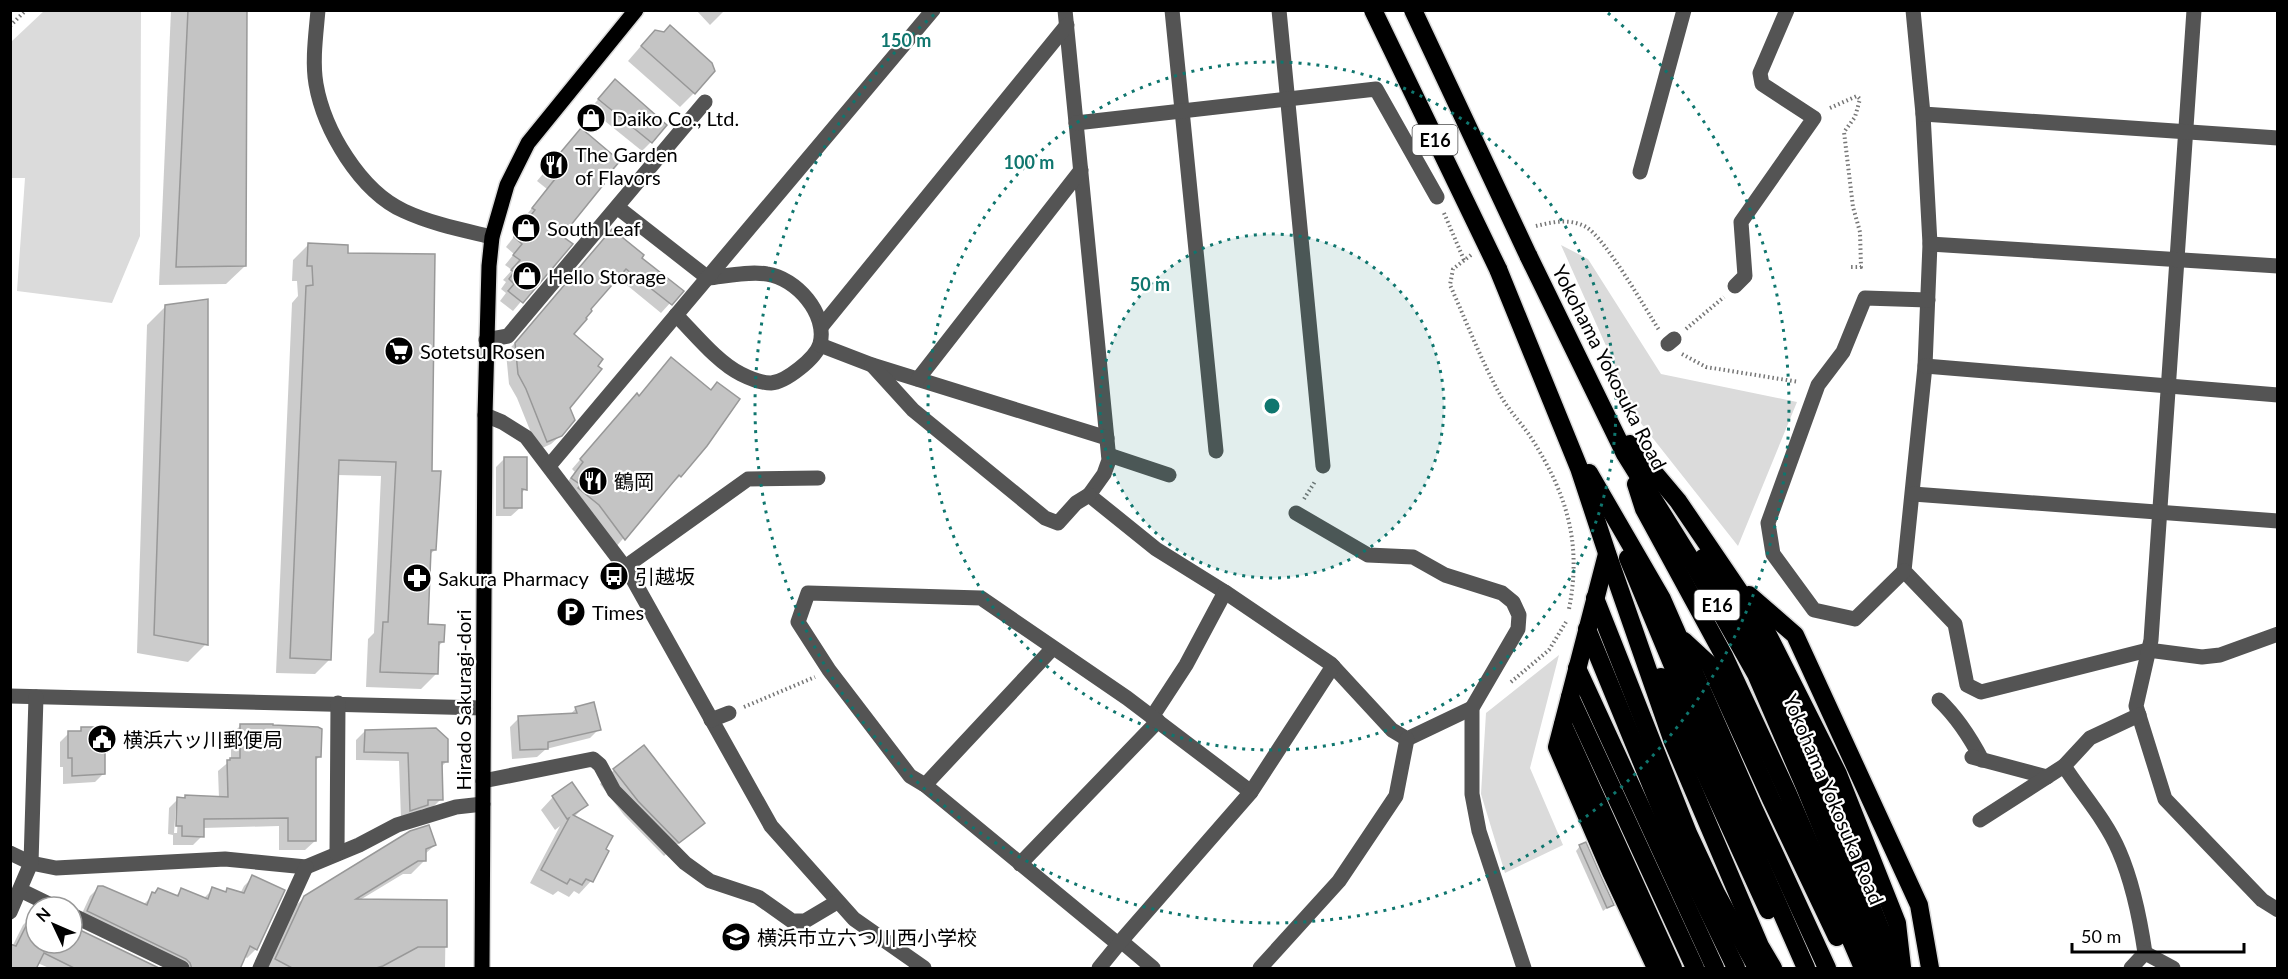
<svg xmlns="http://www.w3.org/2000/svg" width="2288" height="979" font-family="Lato,'Noto Sans JP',sans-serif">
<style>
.green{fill:#dbdbdb}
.shadow{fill:#0003;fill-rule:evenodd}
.building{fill:#c4c4c4;stroke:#989898;stroke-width:1.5}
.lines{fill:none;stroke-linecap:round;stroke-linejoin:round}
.major-casing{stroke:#dbdbdb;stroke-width:18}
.highway-casing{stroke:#dbdbdb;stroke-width:21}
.path{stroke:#767676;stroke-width:4;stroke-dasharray:1.5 3;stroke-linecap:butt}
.minor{stroke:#545454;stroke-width:15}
.major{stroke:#000;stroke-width:15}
.highway{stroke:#000;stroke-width:18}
.highway-bridge-casing{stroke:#dbdbdb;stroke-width:21;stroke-linecap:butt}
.highway-bridge{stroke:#000;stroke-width:18}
.ring{fill:none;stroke:#0f766e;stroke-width:3;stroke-dasharray:3 6}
.labels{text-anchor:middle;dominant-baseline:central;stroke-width:4.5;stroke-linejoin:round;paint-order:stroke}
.shield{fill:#fff;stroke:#4c4c4c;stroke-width:1.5}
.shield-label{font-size:18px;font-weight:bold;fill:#000}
.poi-label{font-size:20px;fill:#000;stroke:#fff;text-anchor:start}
.street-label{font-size:20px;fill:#000;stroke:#fff}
.centre{fill:#0f766e;stroke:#fff;stroke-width:3}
.ring-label{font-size:18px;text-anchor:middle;font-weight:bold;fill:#0f766e;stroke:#fff;stroke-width:4.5;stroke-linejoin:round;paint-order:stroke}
</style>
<rect width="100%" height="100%" fill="#fff"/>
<g class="green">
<path d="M45,10L141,11L140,236L112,303L17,291L25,178H11V42Z"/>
<path d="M1561,245L1588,259L1661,374L1797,402L1738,546L1640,422Z"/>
<path d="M1559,655L1530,768L1563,845L1505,873L1481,794L1486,713Z"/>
</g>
<g class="shadow">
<path d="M171,10H246L245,266L226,284L159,285Z"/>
<path d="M696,10H725L710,25Z"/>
<path d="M641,46L694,93L680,107L628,61Z"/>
<path d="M606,90L651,142L642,151L590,109Z"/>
<path d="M572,139L560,236L570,244L513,311L500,301L506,293L501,289L506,282L503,280L512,270L505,265L514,254L506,247L527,220L524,218L547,189L537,181Z"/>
<path d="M603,240L639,258L681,291L661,313L617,277L589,310L572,334L568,407L561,435L551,444L538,450L517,398L509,384L506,353Z"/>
<path d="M308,245L347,254L430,472L435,550L429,555L426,625L443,642L437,647L436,674L421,689L366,687L368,639L374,633L381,476L337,475L330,659L315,674L276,673L292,303L298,296L297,281H292L293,260Z"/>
<path d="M166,306L206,644L188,662L137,653L147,325Z"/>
<path d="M710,391L680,476L671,485L670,484L615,548L563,488L575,472L572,469L628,404L638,397Z"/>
<path d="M505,458L525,489L521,494V507L511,516H496V467Z"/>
<path d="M576,708L599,729L590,738L546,749L537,757L512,759L510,727L519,718L570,715Z"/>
<path d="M240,726L319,757L314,762L315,841L305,850H279V826L203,828L202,836L193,845H173V835L168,834L169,808L178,799H184L186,797L219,798L218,771L231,760V735ZM179,802L177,833H174L176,805Z"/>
<path d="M82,729L104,773L95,782L63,784V767H60V742L69,733H78Z"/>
<path d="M365,731L447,761L441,767V799L432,808L422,809L417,814L401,819L399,761L356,760V740Z"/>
<path d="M614,770L703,822L664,856L624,815L600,784Z"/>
<path d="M553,797L586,805L574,817L607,852L591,881L579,894L574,891L569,897L558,891L553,895L530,883L560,826L555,830L541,810Z"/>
<path d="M435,845L425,854V860L411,874H403L360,900L446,901L445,968H264L290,911L305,897Z"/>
<path d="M1580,846L1612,904L1603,911L1576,851Z"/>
<path d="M253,877L256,949L247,958L244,956L238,968H178L79,920L90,896L99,887L143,905L158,890L175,897L181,890L204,898L213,889L224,893L227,890L240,894L244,886Z"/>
<path d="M32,916L36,918V943H72V931L76,933L79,931L160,968H49L10,951L23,925Z"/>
</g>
<g class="building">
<path d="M188,10H247L246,266L176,267Z"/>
<path d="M670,25L712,63L715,71L695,94L641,46L655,30L664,32Z"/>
<path d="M615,79L667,125L652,143L598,99Z"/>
<path d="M581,128L620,161L602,182L604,184L562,236L573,244L523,303L508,291L514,284L509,279L514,272L511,270L520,260L513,255L522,244L514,237L535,210L532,208L555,179L545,171Z"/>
<path d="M612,229L644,255L642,258L684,291L672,305L626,269L591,309L592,311L586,318L587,319L574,334L603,359L598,366L602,369L570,408L575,420L562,436L547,442L526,389L518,374L515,343Z"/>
<path d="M308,243L348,245V253L435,254L432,471H441L436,550H431L428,624L445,625L444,642H439L438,674L380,672L383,622H388L396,462L339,460L331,660L290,658L306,286L313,285L312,266H307Z"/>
<path d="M208,299V645L154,635L165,305Z"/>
<path d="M671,357L711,390L717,382L740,399L707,446L681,477L679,475L625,540L599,505L578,488L581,485L571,478L583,462L580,459L637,393L639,396Z"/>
<path d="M504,457H527V490L522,489V508H504Z"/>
<path d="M594,702L601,730L548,742V749L520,750L518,716L577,713L575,707Z"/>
<path d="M240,724H273V725L318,727L322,729L321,757H316V841H288V818L204,819V837L182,836V826H176L177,797L185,798V795L228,797L227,760H230V758H240Z"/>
<path d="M81,727H105V774L72,776V758H68V731H81Z"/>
<path d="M436,728L448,739V762H442L443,800H428V805L410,811L408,753L364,752L365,730Z"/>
<path d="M644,745L705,823L679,843L638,801L613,769Z"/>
<path d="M572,782L588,805L573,815L613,836L606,849L609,851L593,882L586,879L582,885L570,879L567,884L541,870L569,818L567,819L552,796Z"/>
<path d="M429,825L436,845L426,849V861H418L356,899L447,900V947H418L383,966L373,969H294L275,959L304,896L410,831Z"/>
<path d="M1586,842L1614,905L1607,908L1579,845Z"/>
<path d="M252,875L285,890L257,950L250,946L240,969H192L190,963L186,959L87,911L98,886H103L147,905L152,892L155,893L158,888L178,896L181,888L208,899L212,887L226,892L227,888L244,893Z"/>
<path d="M35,908L36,943H72V934L73,932L76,933L78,929L161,969H76L44,953L36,969H10V944L16,946Z"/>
</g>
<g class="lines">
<g class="major-casing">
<path id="major" d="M482,968L485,415L489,266L492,237L507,185L528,143L636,10"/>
</g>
<g class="highway-casing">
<g id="highway">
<path d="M1528,255L1625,454L1693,563L1756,674L1805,787L1879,968"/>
<path d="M1498,269L1579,468L1607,553L1673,742L1760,946L1773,968"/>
<path d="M1630,444L1678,501L1765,629L1838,774L1897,923L1902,967"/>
<path d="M1589,473L1662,599L1753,807L1827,968"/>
<path d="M1636,484L1644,509L1724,656L1788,794L1863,968"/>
<path d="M1607,554L1557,747L1611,872L1656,968"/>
<path d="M1628,558L1673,666L1806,968"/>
<path d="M1703,558C1786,685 1840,828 1896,968"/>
<path d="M1749,595L1795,635L1919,905L1930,968"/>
<path d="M1595,598L1688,833L1716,893L1757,968"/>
<path d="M1587,629L1673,838L1736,968"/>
<path d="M1684,641L1710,665L1771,799L1837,937"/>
<path d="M1577,668L1715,968"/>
<path d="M1661,677L1768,910"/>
<path d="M1570,697L1695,968"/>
<path d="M1563,725L1673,968"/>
</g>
</g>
<g class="path">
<path d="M10,26L26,10"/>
<path d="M1830,108L1857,96L1860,99L1855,117L1844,132L1853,207L1860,232L1861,267H1850"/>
<path d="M1444,213L1464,260"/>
<path d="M1536,226C1552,222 1570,218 1586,227C1605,238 1645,308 1659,330"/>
<path d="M1471,255L1453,269L1450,285C1467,323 1482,363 1502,398C1511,413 1523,425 1532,439C1567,495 1582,543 1569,609"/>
<path d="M1686,329L1724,297"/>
<path d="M1682,354L1706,367L1799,382"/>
<path d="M1304,499L1316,480"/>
<path d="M1511,682L1549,650L1566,622"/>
<path d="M744,707L815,677"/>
</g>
<g class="minor">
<path d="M318,10C316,34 312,61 316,84C324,130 360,191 404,211C432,224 463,230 492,237"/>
<path d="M1065,10L1109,460L1104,474L1089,495L1156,549L1225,592L1331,664L1392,730L1407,739L1472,708"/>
<path d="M1172,10L1216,451"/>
<path d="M1279,10L1323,466"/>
<path d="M1913,10L1923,114L1930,244L1925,366L1904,571L1955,624L1967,685L1981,692L2148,650L2202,657L2220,655L2278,634"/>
<path d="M2194,10L2151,640L2136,706L2165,799L2262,900L2278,910"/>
<path d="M1923,114L2278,138"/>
<path d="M1076,123L1376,89L1437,197"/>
<path d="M1640,172L1684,10"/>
<path d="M617,207L708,278C726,276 749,271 767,274C796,278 828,314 820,344C816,358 786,382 771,383C762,383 749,378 741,374C718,363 694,333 676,315"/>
<path d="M1930,244L2278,266"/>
<path d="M1735,286L1745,276L1741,222L1814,118L1762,84L1760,73L1787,10"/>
<path d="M821,327L1067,25"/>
<path d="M486,340L508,336L705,102"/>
<path d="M1668,344L1674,339"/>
<path d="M820,345L872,365L1107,438"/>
<path d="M872,365L913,410L1045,518L1058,523L1076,503L1089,495"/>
<path d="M1925,366L2278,395"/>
<path d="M918,379L1081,170"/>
<path d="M485,415L502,422L526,437L630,574L771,826L854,919L924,968"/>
<path d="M1109,455L1169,475"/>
<path d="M549,466L933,10"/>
<path d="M1913,494L2278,521"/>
<path d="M1296,513L1368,555L1413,557L1445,575L1502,593L1513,602L1519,615L1518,629L1472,708V794L1479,831L1524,968"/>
<path d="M625,567L748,479L818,478"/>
<path d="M1904,571L1855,619L1814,610L1773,554L1768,523L1818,385L1843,352L1865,298L1928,300"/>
<path d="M10,696L483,708"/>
<path d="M1939,700C1958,718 1970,737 1982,760"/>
<path d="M1152,717L1186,665L1225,592"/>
<path d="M711,720L729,713"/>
<path d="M1972,757L2047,777"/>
<path d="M2064,766C2082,794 2106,820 2119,851C2133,883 2140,919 2145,953L2131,968"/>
<path d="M483,781L593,759L600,765L614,791L685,863L710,881L758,897L792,921H805L837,902"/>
<path d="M925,785L1053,648"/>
<path d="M1980,820L2064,766L2090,738L2139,715"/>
<path d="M10,853L31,863L56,868L225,859L306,867L359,845L397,825L456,807L483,804"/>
<path d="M337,854L338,703"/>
<path d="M1020,864L1158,721"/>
<path d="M20,890L55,907"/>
<path d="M10,912L31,863L36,697"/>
<path d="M72,915L182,968"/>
<path d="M1121,941L1153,968"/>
<path d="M1118,944L925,785L910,776L829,670L798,622L808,593L981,598L1127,698L1251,792"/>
<path d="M2145,953L2173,968"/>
<path d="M260,968L306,867"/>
<path d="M1099,968L1121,941L1251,792L1333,666"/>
<path d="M1260,968L1339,881L1396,796L1407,739"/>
</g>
<use href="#major" class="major"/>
<use href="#highway" class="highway"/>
<g class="highway-bridge-casing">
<g id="highway-bridge">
<path d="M1373,10L1498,269"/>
<path d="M1413,10L1528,255"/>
</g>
</g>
<use href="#highway-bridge" class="highway-bridge"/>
</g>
<circle cx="1272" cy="406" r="172" fill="#0f766e" fill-opacity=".12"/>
<g class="ring">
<circle cx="1272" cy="406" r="172"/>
<circle cx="1272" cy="406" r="344"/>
<path d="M1608 13A517 517 0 1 1 936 13"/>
</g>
<defs>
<g id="shop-disc" transform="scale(1.5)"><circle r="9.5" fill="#000" stroke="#fff"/><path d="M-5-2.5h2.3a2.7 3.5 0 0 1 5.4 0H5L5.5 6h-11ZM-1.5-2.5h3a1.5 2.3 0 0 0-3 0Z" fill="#fff"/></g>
<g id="restaurant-disc" transform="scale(1.5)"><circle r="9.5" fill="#000" stroke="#fff"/><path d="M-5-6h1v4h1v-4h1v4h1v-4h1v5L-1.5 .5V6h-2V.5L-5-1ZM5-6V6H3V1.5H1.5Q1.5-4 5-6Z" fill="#fff"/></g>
<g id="supermarket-disc" transform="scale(1.5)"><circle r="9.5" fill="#000" stroke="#fff"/><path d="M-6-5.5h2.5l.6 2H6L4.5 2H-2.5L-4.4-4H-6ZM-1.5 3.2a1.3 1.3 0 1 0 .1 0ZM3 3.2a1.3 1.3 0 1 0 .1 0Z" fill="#fff"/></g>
<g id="bus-disc" transform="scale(1.5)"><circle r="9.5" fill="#000" stroke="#fff"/><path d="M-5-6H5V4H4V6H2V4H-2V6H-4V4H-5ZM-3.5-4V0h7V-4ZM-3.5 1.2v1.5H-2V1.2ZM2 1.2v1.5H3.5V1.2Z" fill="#fff"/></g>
<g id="pharmacy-disc" transform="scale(1.5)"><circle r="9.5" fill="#000" stroke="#fff"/><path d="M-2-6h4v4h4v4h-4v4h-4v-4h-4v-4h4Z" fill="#fff"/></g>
<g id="parking-disc" transform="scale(1.5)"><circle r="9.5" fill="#000" stroke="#fff"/><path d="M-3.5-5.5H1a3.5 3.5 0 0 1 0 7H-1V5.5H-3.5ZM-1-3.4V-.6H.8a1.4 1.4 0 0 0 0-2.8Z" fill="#fff"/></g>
<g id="civic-disc" transform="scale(1.5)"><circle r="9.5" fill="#000" stroke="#fff"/><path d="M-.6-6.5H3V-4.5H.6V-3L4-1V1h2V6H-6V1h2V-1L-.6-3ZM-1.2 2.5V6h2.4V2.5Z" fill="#fff"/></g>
<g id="school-disc" transform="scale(1.5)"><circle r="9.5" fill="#000" stroke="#fff"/><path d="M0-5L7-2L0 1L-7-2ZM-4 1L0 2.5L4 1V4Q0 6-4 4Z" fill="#fff"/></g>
</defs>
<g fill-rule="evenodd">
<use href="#shop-disc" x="591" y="118"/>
<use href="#restaurant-disc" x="554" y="165"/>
<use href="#shop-disc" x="526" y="228"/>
<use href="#shop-disc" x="527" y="276"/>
<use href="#supermarket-disc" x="399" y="351"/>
<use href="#restaurant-disc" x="593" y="481"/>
<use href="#bus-disc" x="614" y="576"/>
<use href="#pharmacy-disc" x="417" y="578"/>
<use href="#parking-disc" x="571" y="612"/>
<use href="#civic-disc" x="102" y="739"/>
<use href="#school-disc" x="736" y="937"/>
</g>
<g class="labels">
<g class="shield">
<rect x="1412.5" y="125" width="45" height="30" rx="4.5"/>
<rect x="1694.5" y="590" width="45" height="30" rx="4.5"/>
</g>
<g class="shield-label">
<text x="1435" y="140">E16</text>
<text x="1717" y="605">E16</text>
</g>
<g class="poi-label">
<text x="612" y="118">Daiko Co., Ltd.</text>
<text x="575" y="154">The Garden<tspan x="575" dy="23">of Flavors</tspan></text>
<text x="547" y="228">South Leaf</text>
<text x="548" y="276">Hello Storage</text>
<text x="420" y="351">Sotetsu Rosen</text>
<text x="614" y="481">鶴岡</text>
<text x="635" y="576">引越坂</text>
<text x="438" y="578">Sakura Pharmacy</text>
<text x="592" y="612">Times</text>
<text x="123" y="739">横浜六ッ川郵便局</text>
<text x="757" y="937">横浜市立六つ川西小学校</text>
</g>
<g class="street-label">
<text transform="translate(1610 367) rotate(63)">Yokohama Yokosuka Road</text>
<text transform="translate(463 700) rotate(-90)">Hirado Sakuragi-dori</text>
<text transform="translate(1834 799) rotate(67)">Yokohama Yokosuka Road</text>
</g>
</g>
<circle cx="1272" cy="406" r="9" class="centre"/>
<g class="ring-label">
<text x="906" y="47">150 m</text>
<text x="1029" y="169">100 m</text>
<text x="1150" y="291">50 m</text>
</g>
<rect width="2288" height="979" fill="none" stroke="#000000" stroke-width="24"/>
<g transform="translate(54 925) rotate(314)"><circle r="28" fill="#ffffff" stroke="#999999" stroke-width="1.5"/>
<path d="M0-4.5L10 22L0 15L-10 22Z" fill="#000000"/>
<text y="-9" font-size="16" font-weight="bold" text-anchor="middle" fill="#000000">N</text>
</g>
<path d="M2072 943v9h172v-9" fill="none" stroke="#000000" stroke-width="3"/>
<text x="2081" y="943" font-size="18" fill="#000000" stroke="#ffffff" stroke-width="4.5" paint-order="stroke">50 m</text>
</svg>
